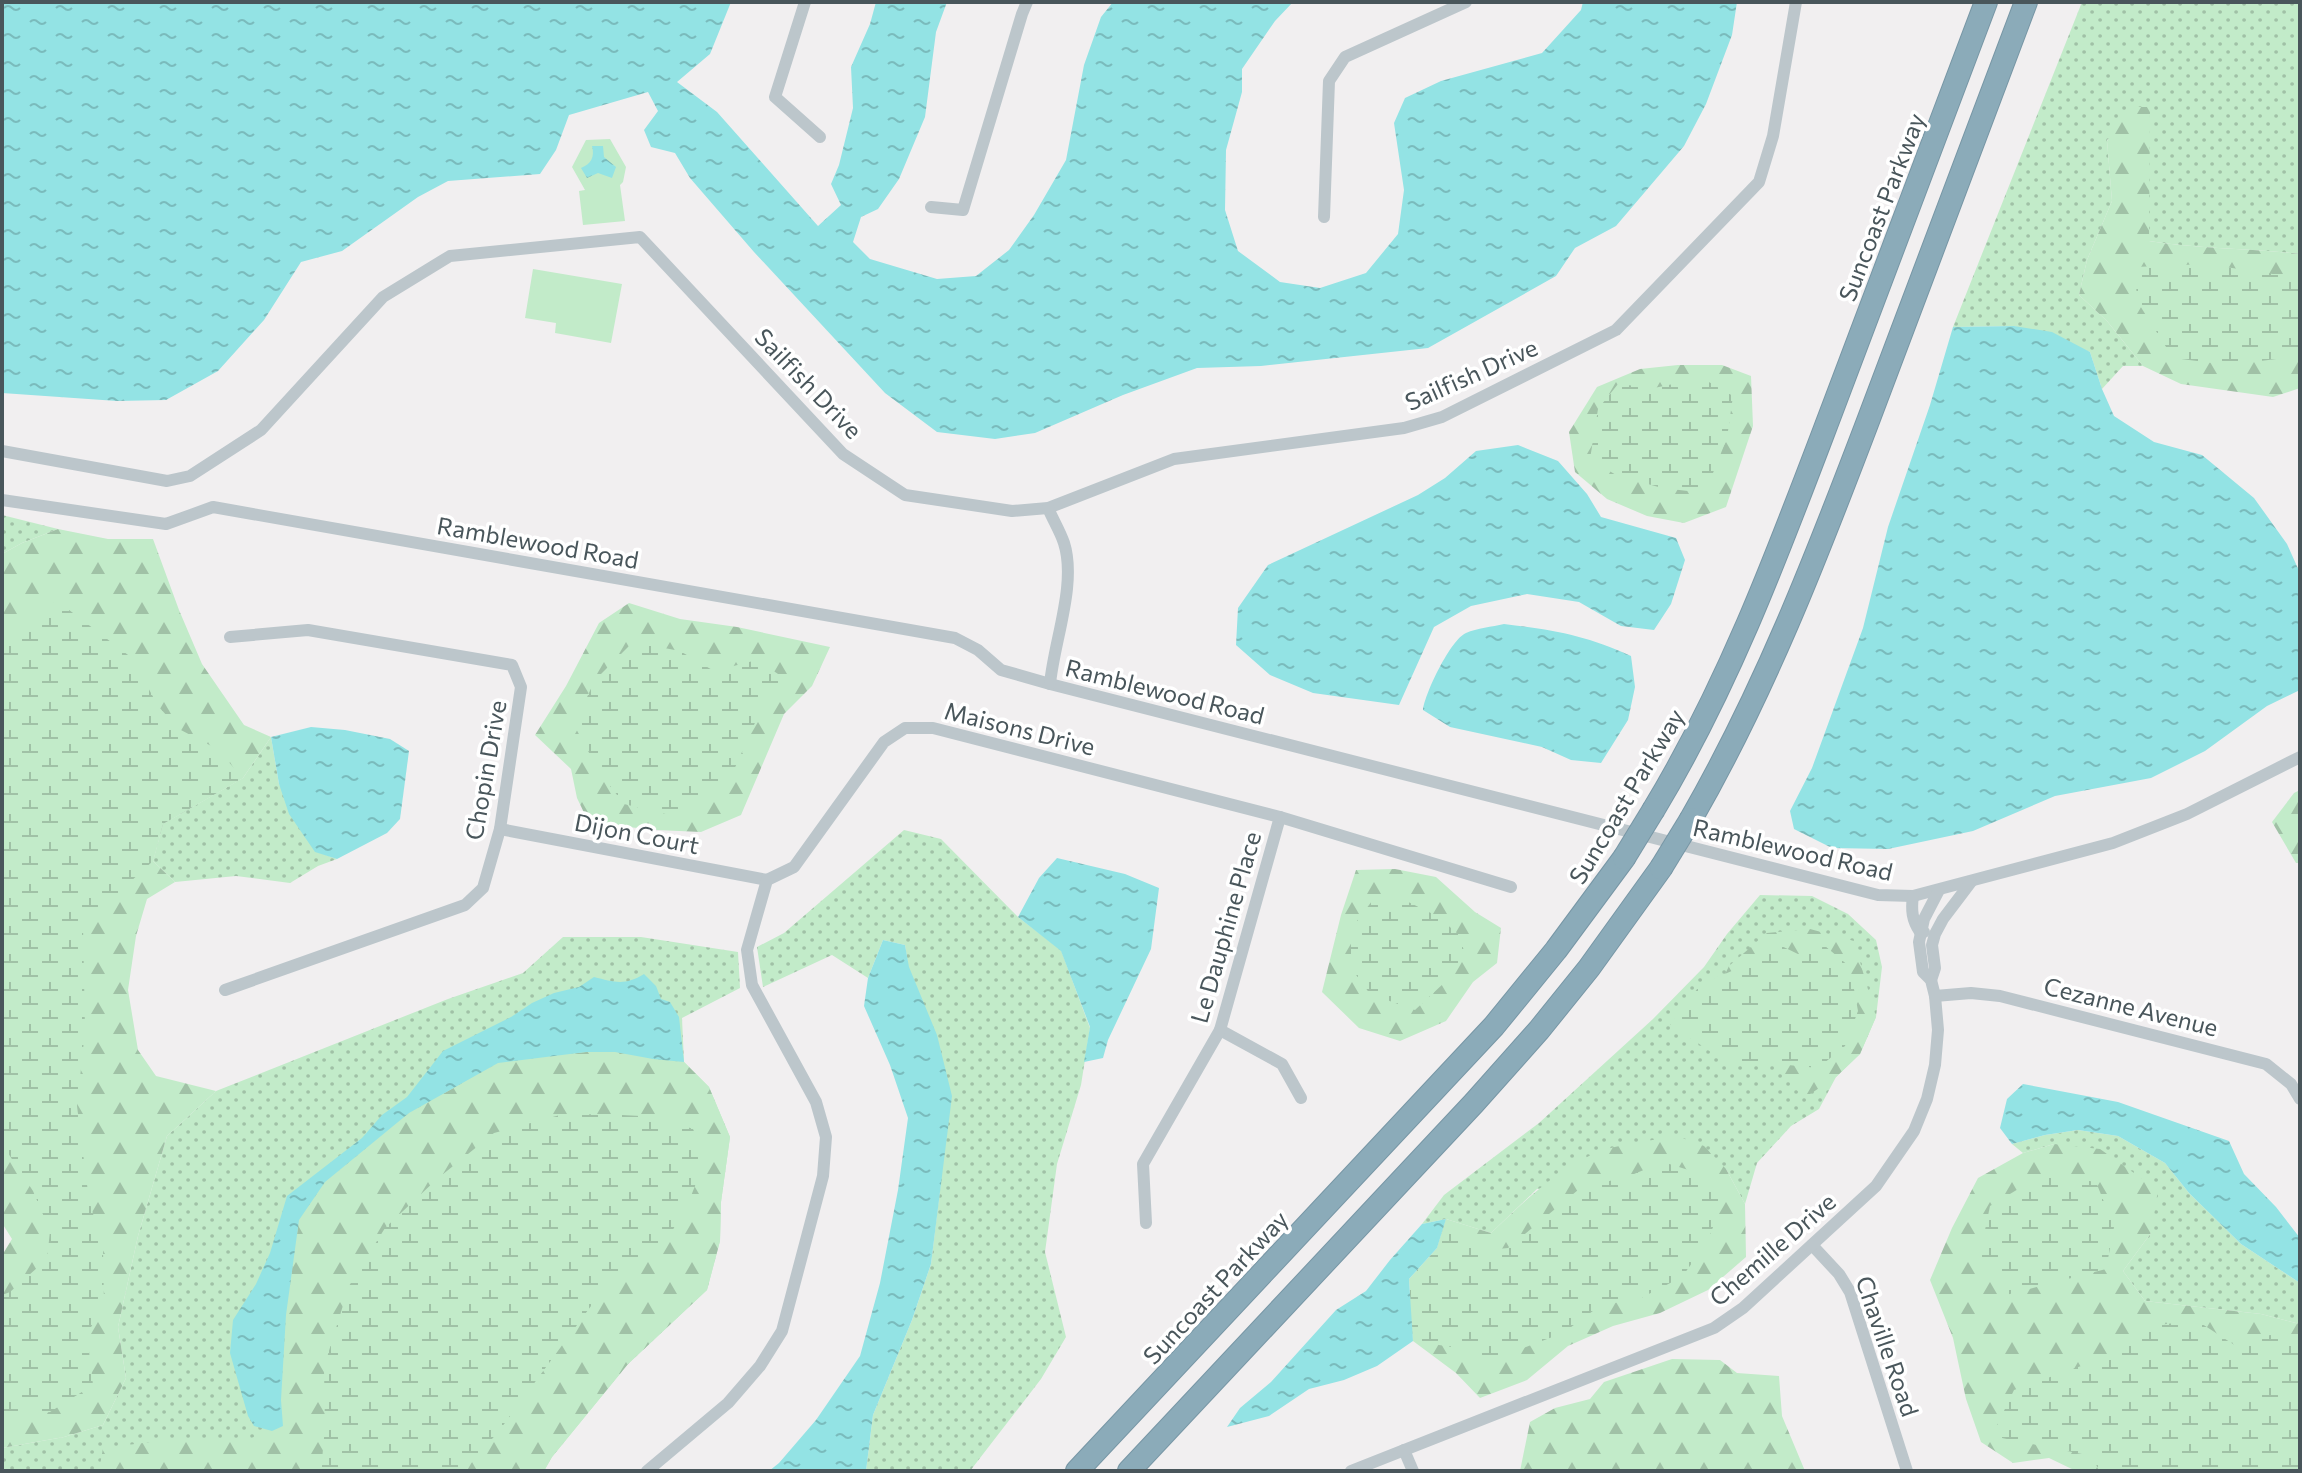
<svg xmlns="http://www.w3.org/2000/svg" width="2302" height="1473" font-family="Commissioner,sans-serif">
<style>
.grass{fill:url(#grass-dots)}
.forest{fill:url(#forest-firs)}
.wetland{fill:url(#wetland-marsh)}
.park{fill:#c2ebc9}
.water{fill:url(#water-ripples)}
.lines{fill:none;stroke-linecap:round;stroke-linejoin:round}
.highway-casing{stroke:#7796a5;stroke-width:24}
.street{stroke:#bcc6cb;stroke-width:12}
.highway{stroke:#8babb9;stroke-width:22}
.highway-bridge-casing{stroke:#7796a5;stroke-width:24;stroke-linecap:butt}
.highway-bridge{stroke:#8babb9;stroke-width:22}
.labels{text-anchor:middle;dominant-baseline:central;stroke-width:7;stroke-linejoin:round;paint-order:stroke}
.street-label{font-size:24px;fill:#49565b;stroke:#fff}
</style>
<defs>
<pattern id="grass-dots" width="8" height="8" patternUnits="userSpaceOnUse" patternTransform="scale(2)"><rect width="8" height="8" fill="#c2ebc9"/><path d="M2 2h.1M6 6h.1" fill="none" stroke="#a0c1a6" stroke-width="1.8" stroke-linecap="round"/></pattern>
<pattern id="forest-firs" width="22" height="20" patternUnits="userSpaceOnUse" patternTransform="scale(2)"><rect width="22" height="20" fill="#c2ebc9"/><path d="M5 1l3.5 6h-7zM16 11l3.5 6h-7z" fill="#a0c1a6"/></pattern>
<pattern id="wetland-marsh" width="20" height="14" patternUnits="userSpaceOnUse" patternTransform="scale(2)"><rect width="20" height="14" fill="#c2ebc9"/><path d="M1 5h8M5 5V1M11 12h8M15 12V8" fill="none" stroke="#a0c1a6"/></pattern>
<pattern id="water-ripples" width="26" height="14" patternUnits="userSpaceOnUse" patternTransform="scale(2)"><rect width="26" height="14" fill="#93e3e4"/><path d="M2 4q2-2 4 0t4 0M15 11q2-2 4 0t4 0" fill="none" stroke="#7abbbc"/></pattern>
</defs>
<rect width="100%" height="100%" fill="#f1eff0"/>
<g class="grass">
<path d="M2082,2H2300V254C2249,248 2199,249 2149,241V107L2107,140L2112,201L2087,260L2079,295L2107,321L2143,366H2123L2102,389L2090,352L2014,326L1953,327Z"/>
<path d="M2,515L58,529L22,543L2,554Z"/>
<path d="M271,737L279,784L315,851L337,859L318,866L290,883L236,876L175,882L153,861L163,824L243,778Z"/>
<path d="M904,830L941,839L1018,917L1061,950L1090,1028L1081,1085L1057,1164L1045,1252L1066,1337L1041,1379L970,1471H866L873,1415L912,1320L931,1264L941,1181L905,945L883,940L868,978L832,955L763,987L757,947L784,933Z"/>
<path d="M1760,895L1812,896L1848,914L1876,940L1882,967L1876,1017L1860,1054L1836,1077L1819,1109L1791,1126L1757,1163L1745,1204L1726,1169L1537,1189L1491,1233L1446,1219L1422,1224L1444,1195L1539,1123L1653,1019L1704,967L1727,934Z"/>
<path d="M563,937H641L738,952L740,988L682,1018L684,1062L709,1087L730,1137L721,1202L720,1241L707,1290L628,1364L552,1457L544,1471H2V1448L64,1437L103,1425L126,1378L118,1327L138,1236L167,1136L216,1091L448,999L523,973Z"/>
<path d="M2078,1130L2118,1136L2165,1163L2189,1193L2241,1244L2300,1283V1324L2261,1314L2145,1301L2123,1271L2151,1233L2054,1144L2023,1153L2012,1144L2045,1135Z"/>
</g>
<g class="forest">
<path d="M2129,107H2150L2149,241C2199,249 2249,248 2300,254V388L2273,397L2181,384L2143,366L2107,321L2079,295L2087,260L2112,201L2107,141Z"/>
<path d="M1678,365H1722L1751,376L1753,426L1726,507L1684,523L1647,516L1607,499L1575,472L1569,432L1597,387L1640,369Z"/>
<path d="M58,529L108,539H153L179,610L202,664L244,725L271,737L243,778L163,824L153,861L175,882L147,899L136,936L128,990L138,1050L156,1076L216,1091L167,1136L138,1236L118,1327L126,1378L103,1425L64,1437L2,1448V1255L12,1239L2,1223V554L22,543Z"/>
<path d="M629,603L680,619L737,627L830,647L812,686L784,714L741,815L701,832L657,830L589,823L577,798L571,769L535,735L566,686L599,623Z"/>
<path d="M2300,790V863H2296L2272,822L2294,793Z"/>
<path d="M1395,869L1436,877L1475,912L1501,928L1497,963L1473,982L1446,1021L1400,1041L1359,1028L1322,992L1341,915L1356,870Z"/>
<path d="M1810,929L1854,941L1876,1017L1860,1054L1836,1077L1804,1098L1779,1069L1744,1039L1719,987L1729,966L1767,933Z"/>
<path d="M586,1052H615L653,1059L684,1062L709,1087L730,1137L721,1202L720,1241L707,1290L628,1364L552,1457L544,1471H99L103,1448L159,1441L249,1439L282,1426L281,1400L286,1315L299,1220L325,1182L409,1113L498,1063Z"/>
<path d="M1677,1136L1704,1146L1726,1169L1745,1204L1746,1257L1708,1290L1660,1313L1613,1326L1568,1346L1527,1380L1480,1398L1456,1373L1413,1341L1409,1298L1437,1248L1446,1219L1491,1233C1522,1203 1552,1174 1591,1155C1610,1145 1655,1140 1677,1136Z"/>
<path d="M2054,1144L2100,1149L2158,1190L2151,1233L2123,1271L2145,1301L2261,1314L2300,1324V1471H2076L2049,1458L2013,1463L1981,1442L1966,1399L1953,1338L1930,1280L1952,1228L1978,1178L2023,1153Z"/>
<path d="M1672,1359L1720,1360L1737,1373L1779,1376L1782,1416L1805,1471H1520L1530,1422L1555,1408L1590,1399L1604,1382Z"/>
</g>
<g class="wetland">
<path d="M2205,264L2300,278V356L2229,365L2173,358L2137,301L2135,267Z"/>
<path d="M1702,378L1733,396L1727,438L1705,493L1662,488L1616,475L1590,459L1598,409L1618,384L1654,388Z"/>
<path d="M56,600L132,658L158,706L179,729L217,749L243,778L163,824L153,861L83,925L85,1031L77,1106L89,1200L103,1248L104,1305L87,1334L93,1385L50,1412L2,1417V1295L10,1292L47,1259L50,1231L33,1191L2,1144V644Z"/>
<path d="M633,642L680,651L714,671L757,660L784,678L762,707L729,781L682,818L624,804L600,773L574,725L595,680Z"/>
<path d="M1394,895L1437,916L1458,934L1466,956L1444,983L1415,1010L1370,994L1351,968V929L1372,901Z"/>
<path d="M1769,940L1802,956L1825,946L1850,967L1858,1011L1845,1046L1818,1068L1788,1065H1730L1670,1024L1701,984L1746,965Z"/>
<path d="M604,1114L659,1117L693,1129L706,1158L691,1196L661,1252L605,1287L499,1431L464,1471H321L325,1427L324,1367L349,1286L385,1228L437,1179L494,1133L560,1115Z"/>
<path d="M1663,1162L1698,1173L1724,1200L1707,1242L1682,1277L1639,1299L1601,1305L1563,1333L1523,1348L1484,1366L1452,1347L1413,1341L1409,1279L1437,1248L1446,1219L1476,1251L1508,1248L1578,1190L1634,1174Z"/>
<path d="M2043,1174L2096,1182L2114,1227L2106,1269L2006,1295L1980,1254L1990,1206Z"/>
<path d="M2196,1320L2236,1346L2270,1335L2300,1340V1471H2099L2092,1456L1992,1436L2014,1390L2112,1355L2152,1326Z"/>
</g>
<g class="park">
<path d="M610,139L626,167L623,182L620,185L625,221L583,225L579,191L585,190L572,167L586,140Z"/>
<path d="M533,269L622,284L611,343L555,333L556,323L525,318Z"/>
</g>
<g class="water">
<path d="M2,2H731L710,54L677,82L717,112L818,226L841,205L831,184L839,165L853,108L851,67L870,24L876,2H947L936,32L925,117L899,179L878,209L861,217L853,242L870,259L937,279L976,276L1009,250L1034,215L1066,160L1084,65L1101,17L1113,2H1293L1275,21L1242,69V92L1226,150L1225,210L1238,251L1280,282L1320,288L1366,273L1398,234L1404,190L1394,123L1405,98L1441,81L1542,53L1581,10L1583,2H1737L1732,35L1706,104L1684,146L1616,226L1575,248L1556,276L1428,348L1261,366L1197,368L1123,395L1035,433L995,439L937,432L885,393L754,252L690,178L675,153L651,147L644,130L658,111L648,92L569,115L556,150L540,174L448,181L418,197L342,251L301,262L264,320L218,371L166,400L117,401L2,393Z"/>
<path d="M592,146H603L604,157L616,167L612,178L598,173L587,178L581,168C591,164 595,157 592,146Z"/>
<path d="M2014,326L2052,332L2090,352L2102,389L2114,416L2154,442L2202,455L2254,498L2287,544L2300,573V690L2267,706L2205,751L2151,778L2055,796L1973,831L1888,849L1832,848L1794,829L1790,811L1812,768L1863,628L1888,527L1930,405L1953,327Z"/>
<path d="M1518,445L1558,461L1587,494L1601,517L1676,538L1685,560L1671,604L1654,630L1621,626L1579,602L1527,594L1471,606L1434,627L1399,705L1313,693L1270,675L1236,645L1238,608L1268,565L1418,495L1445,478L1476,451Z"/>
<path d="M1504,624C1553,630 1585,635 1631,656L1635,687L1628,720L1601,763L1571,760L1542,747L1450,727L1423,710C1425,693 1451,639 1466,633C1477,628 1492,627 1504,624Z"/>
<path d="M311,727L345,730L390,739L409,751L400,819L387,833L337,859L315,852L289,814L279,784L271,737Z"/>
<path d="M1057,858L1125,874L1159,888L1151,949L1108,1040L1103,1058L1084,1062L1090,1027L1061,951L1018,917L1039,878Z"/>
<path d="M883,940L905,945L909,967L937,1035L952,1096L931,1264L912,1320L873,1415L866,1471H769L779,1463L816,1420L860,1356L880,1283L898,1190L908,1118L890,1065L864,1006L868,978Z"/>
<path d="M644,974L656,986L661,999L670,1002L679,1017L684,1062L653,1059L615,1052H586L498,1063L409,1113L325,1182L299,1220L286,1315L281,1400L283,1426L272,1431L254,1426L248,1416L230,1353L233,1320L256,1284L270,1253L287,1196L362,1138L382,1115L407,1097L443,1051L511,1017L532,1003L554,993L579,987L594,977C614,982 625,986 644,974Z"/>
<path d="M2023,1084L2118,1102L2229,1141L2244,1174L2276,1207L2300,1238V1283L2241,1244L2189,1193L2165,1163L2118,1136L2078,1130L2045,1135L2012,1144L2000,1128L2007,1099Z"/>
<path d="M1446,1219L1437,1248L1409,1279L1413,1341L1377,1366L1344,1380L1309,1389L1269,1416L1227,1427L1240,1408L1271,1382L1336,1310L1366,1291L1390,1260L1422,1224Z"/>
</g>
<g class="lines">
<g class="highway-casing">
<g id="highway">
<path d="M1654,809C1730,683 1780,547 1832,410C1883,274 1935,138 1986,2"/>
<path d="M1691,819C1764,692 1816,558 1868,421C1921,282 1973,142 2026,2"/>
<path d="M1077,1471L1494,1026L1556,950L1624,858"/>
<path d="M1129,1471L1474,1103L1539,1030L1589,968L1661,868"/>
</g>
</g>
<g class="street">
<path d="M805,2L775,97L820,137"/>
<path d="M931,207L963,210L1022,14L1027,2"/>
<path d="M1324,217L1329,81L1345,57L1466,2"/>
<path d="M2,451L167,481L190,476L261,430L383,297L450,256L640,237L843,454L905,495L1012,511L1048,508L1174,459L1404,428L1442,417L1616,330L1759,182L1773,136L1796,2"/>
<path d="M2,500L166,524L213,507L955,638L978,650L1001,670L1050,684L1878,895L1913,896L2113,843L2187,814L2300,757"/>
<path d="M1048,508C1053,520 1060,531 1064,543C1077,584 1054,641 1050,684"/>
<path d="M500,829L767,880"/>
<path d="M1913,896C1911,910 1912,920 1920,932H1924"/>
<path d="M1931,980L1935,968L1932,945L1935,934L1943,919L1971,882"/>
<path d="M225,990L465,905L483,888L500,829L521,687L512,665L308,630L230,637"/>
<path d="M1935,996L1971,993L2000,996L2266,1064L2291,1084L2300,1099"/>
<path d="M1220,1030L1282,1064L1301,1098"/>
<path d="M1146,1223L1143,1164L1220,1030L1280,817"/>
<path d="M1812,1245L1839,1274L1850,1292L1907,1471"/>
<path d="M1404,1450L1413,1471"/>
<path d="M647,1471L728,1403L760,1366L782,1331L823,1176L826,1137L816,1102L752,985L747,950L767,880L794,867L884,742L905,728H933L1280,817L1511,887"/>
<path d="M1351,1471L1714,1328L1743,1308L1876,1186L1914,1131L1927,1099L1935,1065L1938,1030L1935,996L1931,980L1923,972L1919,942L1924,919L1939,890"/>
</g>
<use href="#highway" class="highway"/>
<g class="highway-bridge-casing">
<g id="highway-bridge">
<path d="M1624,858L1654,809"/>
<path d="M1661,868L1691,819"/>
</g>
</g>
<use href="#highway-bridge" class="highway-bridge"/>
</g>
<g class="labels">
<g class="street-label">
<text transform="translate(1881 207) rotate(-69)">Suncoast Parkway</text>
<text transform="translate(1471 374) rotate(-24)">Sailfish Drive</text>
<text transform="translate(809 383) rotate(46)">Sailfish Drive</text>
<text transform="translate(538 542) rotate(10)">Ramblewood Road</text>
<text transform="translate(1165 691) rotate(14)">Ramblewood Road</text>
<text transform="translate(1020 728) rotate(14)">Maisons Drive</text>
<text transform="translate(485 770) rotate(-80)">Chopin Drive</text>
<text transform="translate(1626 796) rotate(-59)">Suncoast Parkway</text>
<text transform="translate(637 833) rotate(11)">Dijon Court</text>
<text transform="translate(1793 849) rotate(13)">Ramblewood Road</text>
<text transform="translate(1225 927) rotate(-74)">Le Dauphine Place</text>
<text transform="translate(2131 1006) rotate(14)">Cezanne Avenue</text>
<text transform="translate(1772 1249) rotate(-41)">Chemille Drive</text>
<text transform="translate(1215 1287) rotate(-47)">Suncoast Parkway</text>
<text transform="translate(1888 1346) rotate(71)">Chaville Road</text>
</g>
</g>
<rect width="2302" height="1473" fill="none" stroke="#49565b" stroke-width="8"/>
</svg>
